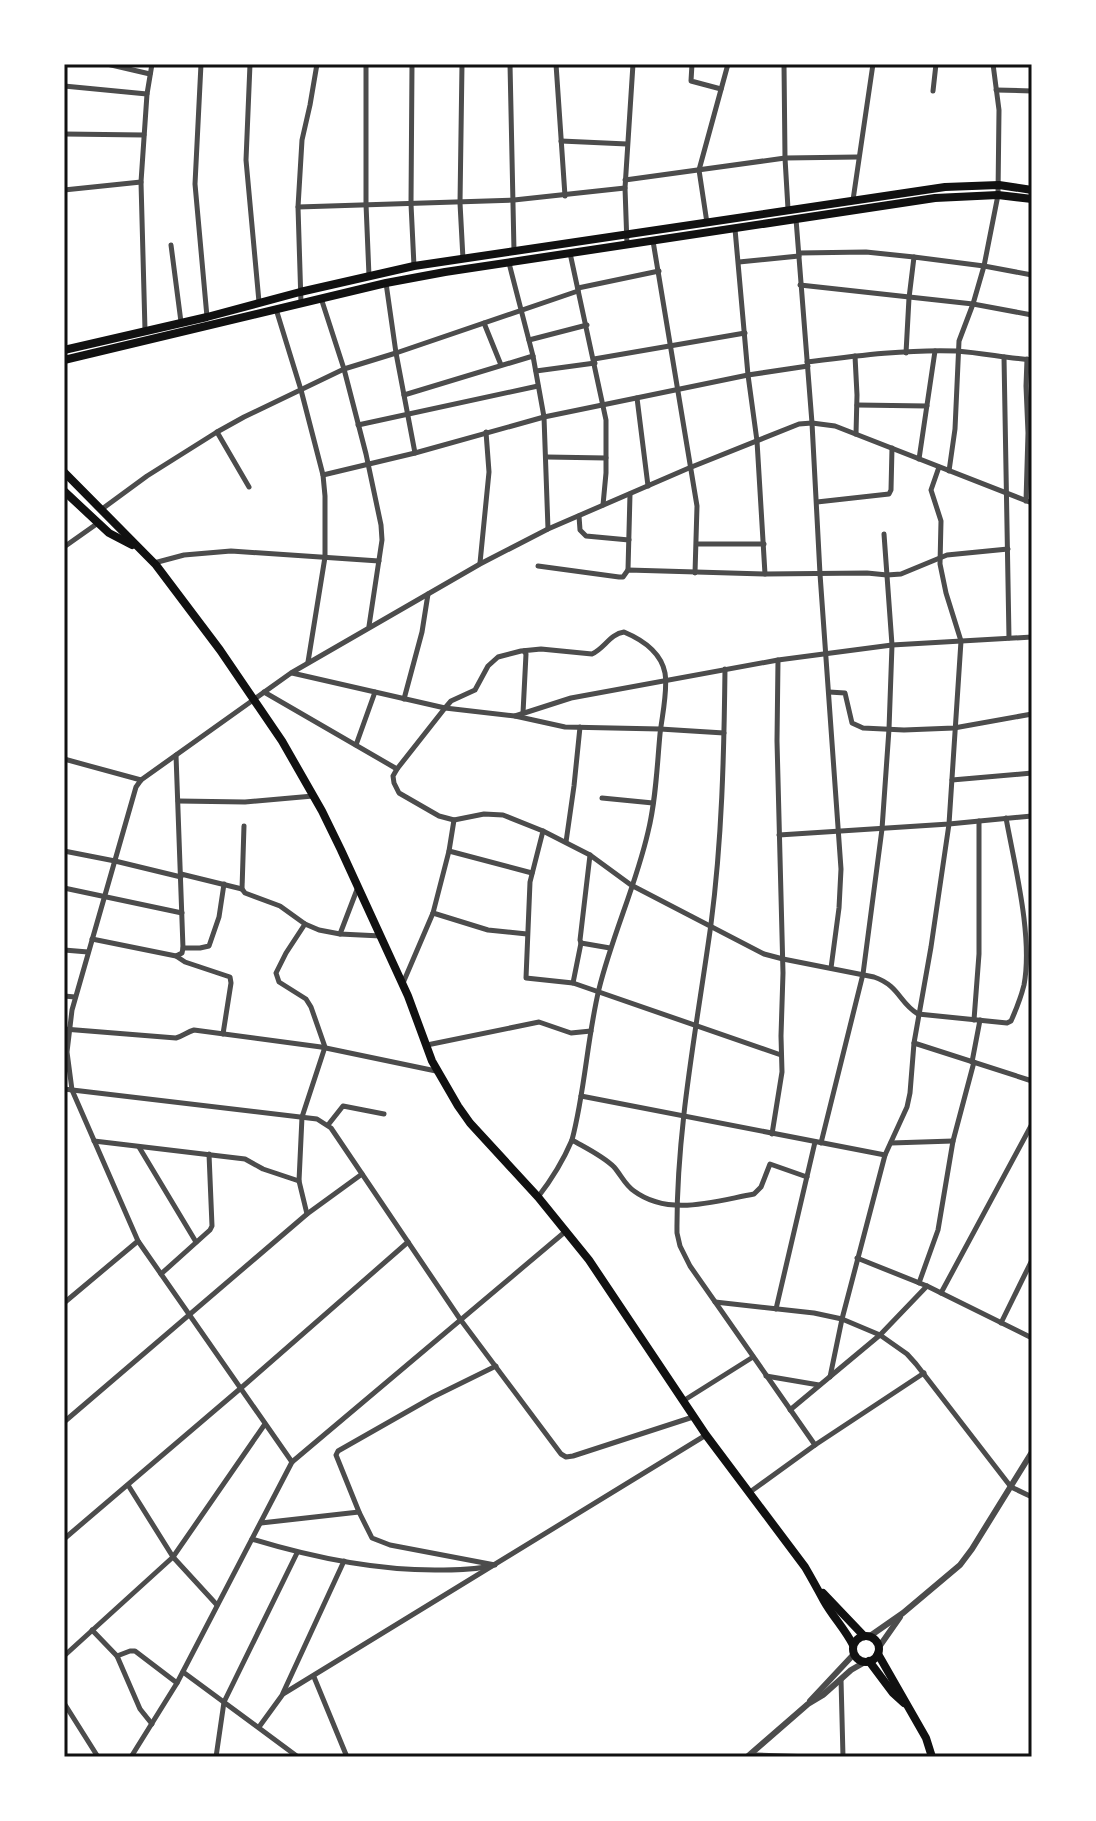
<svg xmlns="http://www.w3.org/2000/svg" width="1096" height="1821" font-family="'IBM Plex Sans',sans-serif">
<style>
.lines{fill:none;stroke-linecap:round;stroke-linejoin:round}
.minor{stroke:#4c4c4c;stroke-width:5}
.tertiary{stroke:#4c4c4c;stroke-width:6}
.primary{stroke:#111;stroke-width:8}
.trunk{stroke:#111;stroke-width:8}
.neatline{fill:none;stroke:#111;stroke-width:3}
</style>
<rect width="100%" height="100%" fill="#fff"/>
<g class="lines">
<g class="minor">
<path d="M107,64L150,74"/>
<path d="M201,64L195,184L207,317"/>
<path d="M250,64L246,160L259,302"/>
<path d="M366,64V204L369,276"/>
<path d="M412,64L411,204L414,266"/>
<path d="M462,64L460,203L463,259"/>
<path d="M510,64L514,251"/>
<path d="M556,64L565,196"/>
<path d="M692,64L691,81L721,89"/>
<path d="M784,64L785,158L788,209"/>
<path d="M64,86L147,94"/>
<path d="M996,90L1032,91"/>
<path d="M933,91L936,64"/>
<path d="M64,134L144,135"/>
<path d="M561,141L627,144"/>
<path d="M625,180L785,158L858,157"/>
<path d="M64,190L141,182"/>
<path d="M853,200L873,64"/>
<path d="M298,207L514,200L625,188"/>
<path d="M796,219L812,423L820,574L841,869L839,908L831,968"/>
<path d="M707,223L699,170L728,64"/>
<path d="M735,229L748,375L757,441L765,574"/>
<path d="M653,241L697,506L695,573"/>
<path d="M171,245L181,322"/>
<path d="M627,245L625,188L633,64"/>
<path d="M570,253L606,420V473L603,505"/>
<path d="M799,253L866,252L914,257"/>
<path d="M739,262L799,256"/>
<path d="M509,263L533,356L544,417L548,529"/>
<path d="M386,283L396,353L415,453"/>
<path d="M800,285L973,304L1032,315"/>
<path d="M578,288L659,271"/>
<path d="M321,298L344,369L366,454L381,525L382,540L369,626"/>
<path d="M301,303L298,207L302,140L310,105L317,64"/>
<path d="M276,309L301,390L323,475L325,496V557L308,662"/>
<path d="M484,323L501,365"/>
<path d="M145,330L141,182L147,94L152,64"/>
<path d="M529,340L587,325"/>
<path d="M906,353L909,298L914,257L984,266L1032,275"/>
<path d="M855,356L857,395L856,434"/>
<path d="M1004,357L1009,638"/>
<path d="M594,359L745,333"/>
<path d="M807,362C855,356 909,349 957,351C982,353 1007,358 1032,360"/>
<path d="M536,371L595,363"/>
<path d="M404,395L533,356"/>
<path d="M637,398L648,486"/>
<path d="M857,405L927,406"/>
<path d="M358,425L538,386"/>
<path d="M217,432L249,487"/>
<path d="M547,457L606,458"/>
<path d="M919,459L935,351"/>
<path d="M949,471L955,429L959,341L973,304L984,266L998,195L999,110L993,64"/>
<path d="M323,475L415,453L544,417L748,375L808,366"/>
<path d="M1026,501L1028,433L1026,386L1027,359"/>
<path d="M817,502L889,494L891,490L892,448"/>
<path d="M102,509L147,476L217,432L244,417L344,369L396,353L578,291"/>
<path d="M579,516L580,530L586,536L629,540"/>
<path d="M697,544H764"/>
<path d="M64,547L98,523"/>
<path d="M154,563L184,555L231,551L379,561"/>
<path d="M480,563L489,472L486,432"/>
<path d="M538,566L619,577H623L628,570L765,574L867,573L887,575L901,574L947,555L1008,549"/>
<path d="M628,570L630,494"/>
<path d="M725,669C724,755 722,840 711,924C697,1026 676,1130 677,1233L680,1246L690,1266L815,1445"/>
<path d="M292,673L445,708L515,716L565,727L660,729L724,733"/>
<path d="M264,692L397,769"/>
<path d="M829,692L845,693L852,723L863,728L904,730L954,728L1032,714"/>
<path d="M404,699L422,632L428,594"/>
<path d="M523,713L526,654L524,651"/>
<path d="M515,716L571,698L778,660L892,645L1032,637"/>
<path d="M356,745L375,692"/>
<path d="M176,755L183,948L182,953L176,956"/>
<path d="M64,759L141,780"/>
<path d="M952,780L1032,773"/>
<path d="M602,798L653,803"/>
<path d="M178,801L245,802L313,796"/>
<path d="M543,831L530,882L526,978L573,983L781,1055"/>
<path d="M779,835L949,824L1032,816"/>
<path d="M566,842L574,786L580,727"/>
<path d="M64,851L115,861L181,877"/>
<path d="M449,851L532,873"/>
<path d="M181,874L242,889L245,893L280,906L305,924L319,930L340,934L381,936"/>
<path d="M64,888L182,913"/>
<path d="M242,889L244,826"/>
<path d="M433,913L488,930L527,934"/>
<path d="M305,924L286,953L276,973L279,982L306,999L311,1007L325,1047L302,1117L299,1181L307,1214"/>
<path d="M340,934L358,887"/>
<path d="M92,939L176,956L185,962L230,977L231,983L223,1034"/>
<path d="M581,943L610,948"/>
<path d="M183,948H200L209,946L219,917L224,884"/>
<path d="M64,950L88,952"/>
<path d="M403,983L433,913L449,851L454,820"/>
<path d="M573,983L581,943L580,940L590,855"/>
<path d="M64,996L75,997"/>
<path d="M974,1020L979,954V821"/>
<path d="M64,1029L176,1038C183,1036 187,1032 194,1030L321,1047L436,1071"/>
<path d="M914,1043L1032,1081"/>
<path d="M427,1045L539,1022L571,1033L591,1031"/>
<path d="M972,1062L980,1020"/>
<path d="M64,1089L317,1119L331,1128L460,1319L561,1454L566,1457L573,1456L693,1417"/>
<path d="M581,1096L885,1155"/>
<path d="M328,1125L343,1106L384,1114"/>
<path d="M772,1134L782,1072L781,1036L783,973L777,741L778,660"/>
<path d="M572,1140C586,1148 603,1156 614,1167C621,1175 625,1185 634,1191C669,1217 715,1201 754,1194L761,1187L770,1164L807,1177"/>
<path d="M94,1141L245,1159L263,1169L299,1181"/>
<path d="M821,1143L863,974L882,829L889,729L892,645L884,534"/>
<path d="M891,1143L953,1141"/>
<path d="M139,1147L196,1242"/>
<path d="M538,1197C552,1179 563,1161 572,1140C585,1091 587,1039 599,989C612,936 636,885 648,832C656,800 657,766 660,734C662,716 668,691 665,673C661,652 643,640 624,632C610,634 604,649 592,654L541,649L521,651L498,657L488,666L475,690L451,701L445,708L397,769L393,776L394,783L399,793L439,816L454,820L484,814L503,815L543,831L590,855L631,885L764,954L783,959L874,977C900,986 899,1003 918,1014L1007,1023L1011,1021C1016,1010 1021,997 1024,985C1033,937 1015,867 1006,818"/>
<path d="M857,1258L927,1286L1032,1338"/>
<path d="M161,1274L210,1230L212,1226L209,1154"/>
<path d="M919,1283L938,1230L953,1141L974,1062"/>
<path d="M941,1293L1032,1124"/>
<path d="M715,1302L814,1313L842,1319L880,1335L907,1354L916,1364L1011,1487L1032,1497"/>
<path d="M64,1303L138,1241"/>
<path d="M776,1309L815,1142"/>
<path d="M1001,1323L1032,1260"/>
<path d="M766,1376L819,1385"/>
<path d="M830,1377L842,1319L885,1155L907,1107L910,1093L914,1043L931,947L949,824L961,641L946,593L940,564L941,521L931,490L939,467"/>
<path d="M683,1401L753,1357"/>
<path d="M790,1410L880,1335L927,1286"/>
<path d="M64,1422L307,1214L362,1174"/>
<path d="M292,1462L138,1241L72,1090L67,1052L72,1010L136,787L141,780L291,673L480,564L548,529L689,468L799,424L812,423L835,426L1032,503"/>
<path d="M128,1485L173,1557L217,1605"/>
<path d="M750,1492L815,1445L924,1373"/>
<path d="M261,1523L359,1512"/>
<path d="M64,1539L241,1388L408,1242"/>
<path d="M252,1539C311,1557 373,1570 435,1570C454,1570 472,1570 491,1566"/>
<path d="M495,1565L390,1545L372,1538L359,1512L336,1455L338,1451L433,1397L496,1366"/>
<path d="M92,1630L117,1656L140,1709L152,1724"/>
<path d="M64,1656L173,1557L265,1424"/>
<path d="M117,1656L130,1651H135L177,1683"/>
<path d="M183,1672L298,1757"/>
<path d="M314,1677L347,1757"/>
<path d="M841,1679L843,1757"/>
<path d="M283,1693L344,1561"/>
<path d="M64,1703L98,1757"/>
<path d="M259,1727L283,1694L706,1435"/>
<path d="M756,1755L812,1757"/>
<path d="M131,1757L177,1683L292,1462L566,1231"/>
<path d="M216,1757L224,1702L297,1553"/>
</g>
<g class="tertiary">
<path d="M870,1636L903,1613L960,1565L972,1549L1032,1452"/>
<path d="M879,1647L900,1617"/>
<path d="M810,1701L854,1654"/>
<path d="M747,1757L808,1704L823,1695L851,1670L865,1662"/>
</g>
<g class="primary">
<path d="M64,350L207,317L300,292L414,266L945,187L999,185L1032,190"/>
<path d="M64,360L386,283L445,272L935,198L998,195L1032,199"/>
</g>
<g class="trunk">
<path d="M64,472L156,565L220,650L282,741L322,811L341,850L408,996L432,1061L458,1106L470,1123L538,1197L589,1260L706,1435L805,1567C812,1579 818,1590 824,1601C833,1617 845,1629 853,1645"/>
<path d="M64,491L109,533L132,545"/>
<path d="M823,1593L864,1636"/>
<circle cx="866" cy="1649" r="13"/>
<path d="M878,1654L926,1738L932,1757"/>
<path d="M869,1661L893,1693L904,1703"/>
</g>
</g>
<rect width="1096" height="1821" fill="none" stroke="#ffffff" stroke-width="132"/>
<rect x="66" y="66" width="964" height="1689" class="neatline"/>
</svg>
